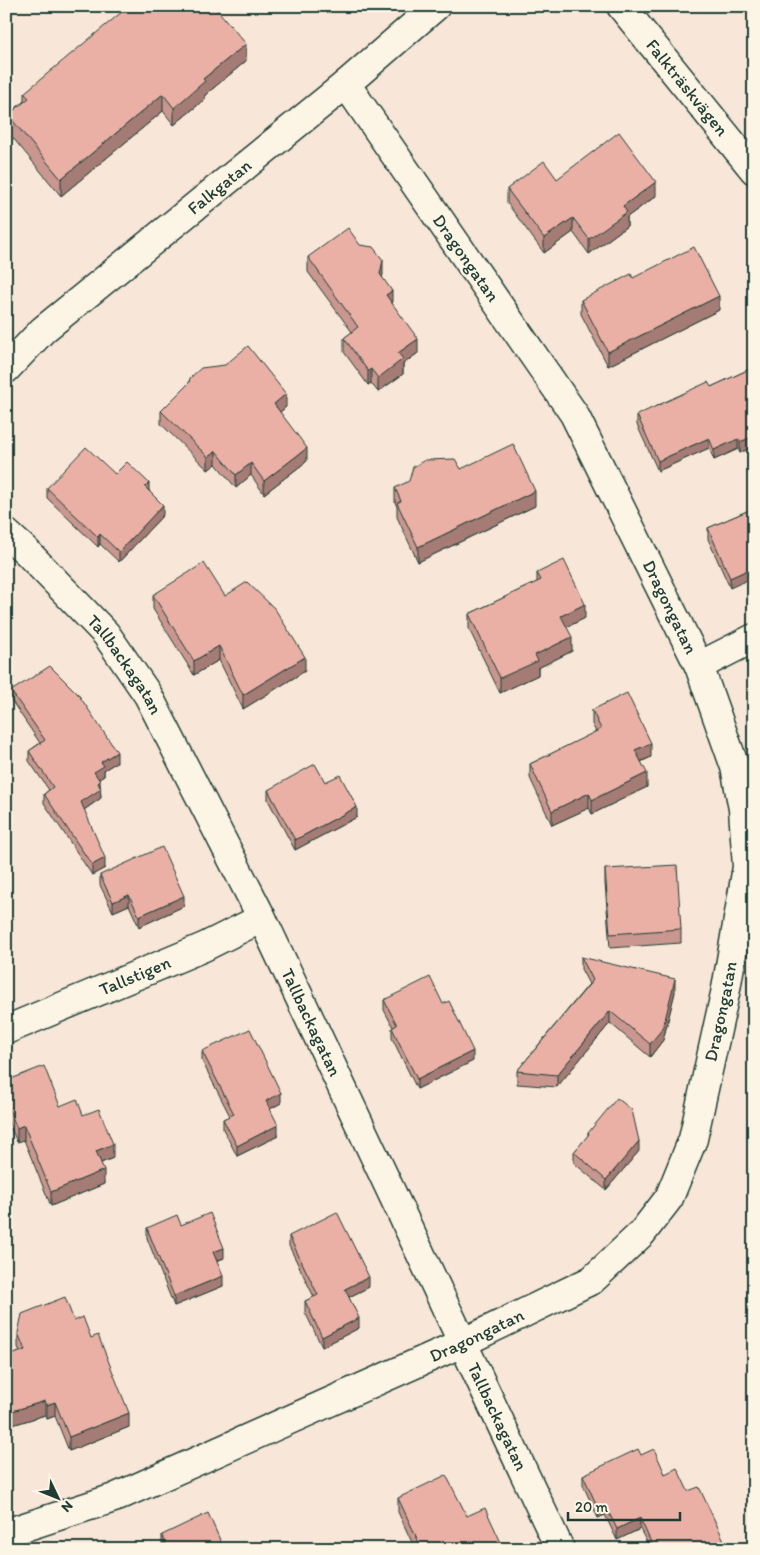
<svg xmlns="http://www.w3.org/2000/svg" width="760" height="1555" font-family="Itim,sans-serif">
<style>
.lines{fill:none;stroke-linecap:round;stroke-linejoin:round}
.minor-casing{stroke:#1f3d34;stroke-width:31}
.minor{stroke:#fcf5e5;stroke-width:28}
.wall{fill:#c9978f;stroke:#1f3d34}
.shaded-wall{fill:#a47b74;stroke:#1f3d34}
.building{fill:#eab0a6;stroke:#1f3d34}
.labels{text-anchor:middle;dominant-baseline:central;stroke-width:5;stroke-linejoin:round;paint-order:stroke}
.street-label{font-size:18px;fill:#1f3d34;stroke:#fcf5e5}
</style>
<rect width="100%" height="100%" fill="#f8e7d8"/>
<filter id="ink" filterUnits="userSpaceOnUse"><feTurbulence type="fractalNoise" baseFrequency=".02" numOctaves="2"/><feDisplacementMap in="SourceGraphic" scale="10" xChannelSelector="R" yChannelSelector="G"/><feConvolveMatrix kernelMatrix="1 2 1 2 8 2 1 2 1" color-interpolation-filters="sRGB"/></filter>
<g filter="url(#ink)">
<g class="lines">
<g class="minor-casing">
<g id="minor">
<path id="s1" d="M621,6L754,170"/>
<path id="s2" d="M6,369L43,330L346,84L436,6"/>
<path id="s3" d="M6,533L26,551L106,634L148,695L262,918L560,1549"/>
<path d="M699,666L754,638"/>
<path id="s4" d="M6,1030L204,947L262,918"/>
<path id="s5" d="M6,1533L114,1498L462,1343L592,1280L642,1233L669,1198L693,1139L726,989L747,867L743,809L735,767L699,666L574,414L346,84"/>
</g>
</g>
<use href="#minor" class="minor"/>
</g>
<g class="wall">
<path d="M246,61L205,95V99L174,125L163,111L61,196L8,132V115L24,101V93Z"/>
<path d="M557,179L656,196L627,217V226L589,254L573,232L544,253L507,203V189Z"/>
<path d="M308,257L383,274L382,277L392,304L418,353L403,364V374L378,392L371,383L368,385L344,352V338L352,332L308,272Z"/>
<path d="M581,300L719,310L608,366L581,314Z"/>
<path d="M754,367V446L740,453L738,449L714,460L709,448L658,471L637,425V415L711,387Z"/>
<path d="M286,407L280,412L307,461L264,494L251,475L236,488L216,464L208,470L161,424V411Z"/>
<path d="M461,469L535,506L418,562L397,517V507L395,502V488Z"/>
<path d="M115,474L149,490L163,515L119,562L100,544L98,547L47,498V488Z"/>
<path d="M754,508L730,588L708,539V528Z"/>
<path d="M537,573L585,618L567,627L572,651L538,668V675L500,693L469,629V614L537,582Z"/>
<path d="M153,595L225,596L305,671L243,709L219,660L194,675L153,609Z"/>
<path d="M11,691L117,762L104,770V776L99,779L101,798L84,810L105,868L92,875L44,803V794L49,790L29,761V751L40,743L11,700Z"/>
<path d="M592,710L651,757L641,762L647,787L592,814L589,808L552,825L530,778V764L596,732L592,724Z"/>
<path d="M325,782L357,817L295,850L268,800V790Z"/>
<path d="M605,869L681,929V943L610,948L605,883Z"/>
<path d="M100,875L184,906L139,927L129,905L113,912L100,885Z"/>
<path d="M581,957L675,992L663,1040L650,1057L610,1023L557,1087L517,1084V1071L589,984L581,969Z"/>
<path d="M384,1000L443,1004L473,1061L417,1089L392,1038V1028L393,1027L384,1010Z"/>
<path d="M202,1051L281,1103L270,1109L278,1136L237,1156L223,1129V1119L230,1116L202,1061Z"/>
<path d="M6,1081L60,1106L83,1115L113,1158L101,1163L104,1184L51,1206L24,1140L17,1142L6,1117Z"/>
<path d="M588,1133L639,1151L606,1190L574,1163V1152L588,1136Z"/>
<path d="M181,1225L224,1258L217,1261L223,1286L174,1306L147,1238V1228Z"/>
<path d="M289,1236L369,1287L349,1297L359,1328L322,1347L305,1312V1301L314,1297L289,1246Z"/>
<path d="M74,1321L91,1338L129,1427L69,1451L55,1416L47,1419L45,1415L6,1427V1357L20,1352L18,1347V1333Z"/>
<path d="M641,1455L688,1491L728,1549H650L640,1529L617,1540L605,1515L598,1518L583,1485V1475Z"/>
<path d="M398,1498L467,1516L504,1549H415L398,1512Z"/>
<path d="M162,1535L224,1549H163L162,1546Z"/>
</g>
<g class="shaded-wall">
<path d="M246,44V61L205,95V99L174,125V108L203,79Z"/>
<path d="M163,94V111L61,196V179Z"/>
<path d="M656,182V196L627,217V226L589,254V239L623,206Z"/>
<path d="M573,218V232L544,253V238Z"/>
<path d="M383,260V274L380,288V274Z"/>
<path d="M392,291V305L386,295Z"/>
<path d="M719,296V310L608,366V352Z"/>
<path d="M418,339V353L403,364V374L378,392V378L398,353Z"/>
<path d="M371,369V383L368,385V371Z"/>
<path d="M286,394V407L274,417V404Z"/>
<path d="M754,436V446L740,453V442Z"/>
<path d="M709,438V448L658,471V461Z"/>
<path d="M738,439V449L714,460V450Z"/>
<path d="M307,448V461L264,494V481Z"/>
<path d="M216,451V464L208,470V457Z"/>
<path d="M251,463V475L236,488V475Z"/>
<path d="M149,483V493L145,487Z"/>
<path d="M535,491V506L418,562V547Z"/>
<path d="M163,505V515L119,562V552Z"/>
<path d="M100,534V544L98,547V537Z"/>
<path d="M754,567V577L730,588V578Z"/>
<path d="M585,604V618L561,630V616Z"/>
<path d="M572,637V651L538,668V675L500,693V678L535,655Z"/>
<path d="M219,646V660L194,675V661Z"/>
<path d="M305,657V671L243,709V695Z"/>
<path d="M651,743V757L635,764V750Z"/>
<path d="M117,752V762L104,770V776L94,782V772L101,762Z"/>
<path d="M647,773V787L592,814V800Z"/>
<path d="M100,781L101,798L81,812V802L98,783Z"/>
<path d="M589,793V808L552,825V811Z"/>
<path d="M357,807V817L295,850V840Z"/>
<path d="M105,858V868L92,875V865Z"/>
<path d="M129,895V905L113,912V902Z"/>
<path d="M184,896V906L139,927V916Z"/>
<path d="M675,979V992L663,1040L650,1057V1044Z"/>
<path d="M610,1011V1023L557,1087V1075Z"/>
<path d="M473,1051V1061L417,1089V1079Z"/>
<path d="M281,1093V1103L266,1111V1101Z"/>
<path d="M24,1125V1140L17,1142V1128Z"/>
<path d="M278,1125V1136L237,1156V1146Z"/>
<path d="M639,1141V1151L606,1190V1180Z"/>
<path d="M113,1144V1158L96,1165V1151Z"/>
<path d="M104,1170V1184L51,1206V1192Z"/>
<path d="M224,1248V1258L213,1262V1252Z"/>
<path d="M223,1276V1286L174,1306V1296Z"/>
<path d="M369,1277V1287L345,1299V1289Z"/>
<path d="M359,1318V1328L322,1347V1337Z"/>
<path d="M45,1401V1415L6,1427V1413Z"/>
<path d="M55,1402V1416L47,1419V1405Z"/>
<path d="M129,1413V1427L69,1451V1437Z"/>
<path d="M605,1505V1515L598,1518V1508Z"/>
<path d="M640,1518V1529L617,1540V1529Z"/>
</g>
<g class="building">
<path d="M129,6H214L246,44L203,79L205,81L174,108L163,94L61,179L8,115L29,98L24,93Z"/>
<path d="M619,132L656,182L623,206L627,212L589,239L573,218L544,238L507,189L544,161L557,179Z"/>
<path d="M348,228L360,245L373,247L383,260L380,274L392,291L386,295L418,339L398,353L403,359L378,378L371,369L368,371L344,338L358,327L308,257Z"/>
<path d="M694,247L719,296L608,352L581,300L631,274L633,278Z"/>
<path d="M248,346L286,394L274,404L307,448L264,481L251,463L236,475L216,451L208,457L161,411L189,383L190,378L201,368L225,365Z"/>
<path d="M754,367V436L740,442L738,439L714,450L709,438L658,461L637,415L708,382L711,387Z"/>
<path d="M513,444L535,491L418,547L397,503L401,501L395,488L409,481L413,467L425,460L455,459L461,469Z"/>
<path d="M86,447L115,474L127,462L149,483L145,487L163,505L119,552L100,534L98,537L47,488Z"/>
<path d="M754,508V567L730,578L708,528Z"/>
<path d="M564,560L585,604L561,616L572,637L535,655L538,661L500,678L469,614L541,580L537,573Z"/>
<path d="M204,563L225,596L247,582L275,609L305,657L243,695L219,646L194,661L153,595Z"/>
<path d="M50,666L78,694L117,752L101,762L104,766L94,772L100,781L98,783L101,789L81,802L105,858L92,865L44,794L53,787L29,751L45,740L11,691Z"/>
<path d="M627,693L651,743L635,750L647,773L592,800L589,793L552,811L530,764L601,729L592,710Z"/>
<path d="M315,764L325,782L340,775L357,807L295,840L268,790Z"/>
<path d="M162,847L184,896L139,916L129,895L113,902L100,875Z"/>
<path d="M677,865L681,929L610,934L605,869Z"/>
<path d="M581,957L675,979L663,1028L650,1044L610,1011L557,1075L517,1071L593,980Z"/>
<path d="M430,977L443,1004L449,1001L473,1051L417,1079L392,1028L397,1025L384,1000Z"/>
<path d="M250,1029L281,1093L266,1101L278,1125L237,1146L223,1119L234,1114L202,1051Z"/>
<path d="M44,1066L60,1106L77,1099L83,1115L99,1109L113,1144L96,1151L104,1170L51,1192L24,1125L17,1128L6,1103V1081Z"/>
<path d="M617,1098L632,1110L639,1141L606,1180L574,1152L589,1134L588,1133Z"/>
<path d="M337,1212L369,1277L345,1289L359,1318L322,1337L305,1301L318,1295L289,1236Z"/>
<path d="M210,1213L224,1248L213,1252L223,1276L174,1296L147,1228L177,1215L181,1225Z"/>
<path d="M65,1297L74,1321L83,1317L91,1338L98,1335L129,1413L69,1437L55,1402L47,1405L45,1401L6,1413V1357L25,1350L18,1333L22,1314Z"/>
<path d="M638,1449L641,1455L654,1449L665,1474L677,1468L688,1491L699,1487L728,1549H654L640,1518L617,1529L605,1505L598,1508L583,1475Z"/>
<path d="M446,1475L467,1516L485,1508L504,1549H422L398,1498Z"/>
<path d="M208,1513L224,1549H168L162,1535Z"/>
</g>
</g>
<g class="labels">
<g class="street-label">
<text stroke="none"><textPath href="#s1" startOffset="105">Falkträskvägen</textPath></text>
<text stroke="none"><textPath href="#s2" startOffset="281">Falkgatan</textPath></text>
<text transform="translate(466 258) rotate(55)">Dragongatan</text>
<text transform="translate(670 607) rotate(64)">Dragongatan</text>
<text stroke="none"><textPath href="#s3" startOffset="178">Tallbackagatan</textPath></text>
<text stroke="none"><textPath href="#s4" startOffset="140">Tallstigen</textPath></text>
<text stroke="none"><textPath href="#s5" startOffset="946">Dragongatan</textPath></text>
<text stroke="none"><textPath href="#s3" startOffset="582">Tallbackagatan</textPath></text>
<text stroke="none"><textPath href="#s5" startOffset="511">Dragongatan</textPath></text>
<text stroke="none"><textPath href="#s3" startOffset="1018">Tallbackagatan</textPath></text>
</g>
</g>
<rect width="760" height="1555" fill="none" stroke="#fcf5e5" stroke-width="25"/>
<rect x="12" y="12" width="735" height="1530" fill="none" stroke="#1f3d34" stroke-width="2" filter="url(#ink)"/>
<g transform="translate(58 1498) rotate(133)" stroke="#fcf5e5" stroke-width="4" paint-order="stroke">
<path d="M0-4L9 19L0 12L-9 19Z" fill="#1f3d34"/>
<text y="-8" font-size="14" font-weight="bold" text-anchor="middle" fill="#1f3d34">N</text>
</g>
<path d="M568 1512v8h112v-8" fill="none" stroke="#1f3d34" stroke-width="2.5"/>
<text x="575" y="1512" font-size="15" fill="#1f3d34" stroke="#fcf5e5" stroke-width="4" paint-order="stroke">20 m</text>
</svg>
